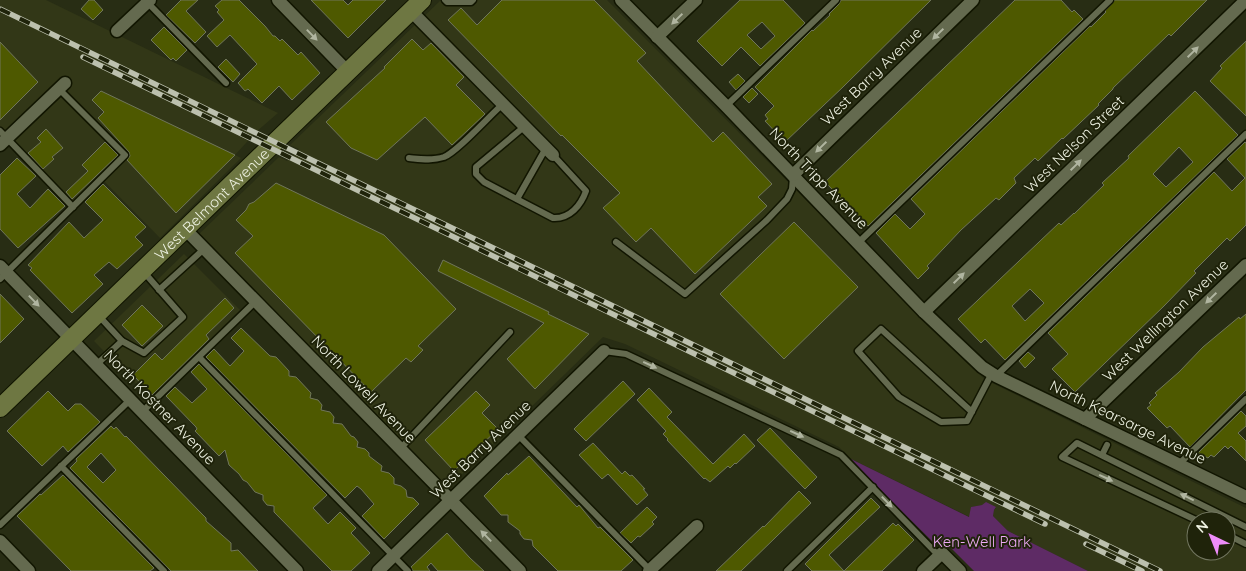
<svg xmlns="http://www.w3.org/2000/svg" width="1246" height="571" font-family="Quicksand,sans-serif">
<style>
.built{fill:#323717;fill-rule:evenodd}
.green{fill:#5e2b65}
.building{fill:#4e5900;stroke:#70765b;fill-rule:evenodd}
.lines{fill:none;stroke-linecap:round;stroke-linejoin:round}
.service-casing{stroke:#111500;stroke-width:9}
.minor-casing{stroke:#111500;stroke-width:15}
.secondary-casing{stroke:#111500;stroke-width:20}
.service{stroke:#646a4f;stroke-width:6}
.minor{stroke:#646a4f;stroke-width:12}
.secondary{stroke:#6e7742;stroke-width:18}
.rail-casing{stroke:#bcc0ae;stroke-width:5.5}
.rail{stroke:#1f230a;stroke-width:4;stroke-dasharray:11;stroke-linecap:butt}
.oneway{fill:#b0b5a0}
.labels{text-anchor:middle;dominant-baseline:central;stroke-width:4;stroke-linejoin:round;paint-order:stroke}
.street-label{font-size:15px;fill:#eef2e2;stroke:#1f230a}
.park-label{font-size:15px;fill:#eeaaf6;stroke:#1f230a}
</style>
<rect width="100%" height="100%" fill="#282d14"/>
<g class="built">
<path d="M0,0H46L278,113L256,132L235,155L241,158L160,238L100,177L74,203L0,126Z"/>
<path d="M441,0H607L984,379L1246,508V571H1088L1008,531L993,516L994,510L996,508L982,505L972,507L970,517L851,459L839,447L625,344L603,337L448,488L199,234L279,157L287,161L299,149L290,145ZM1196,521H1226V551H1196Z"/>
<path d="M184,254L240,310L150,398L94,341Z"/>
</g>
<path class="green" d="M851,459L969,517L971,507L982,505L986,502L996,507L994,510L993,516L1008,531L1088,571H974L951,548L935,544L851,461Z"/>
<g class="building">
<path d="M89,0H94L103,10L93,20L81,9Z"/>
<path d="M181,0H198L186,11L206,32L195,43L166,15Z"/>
<path d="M222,0H239L265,26L273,36H275L280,41L282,39L298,55L301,52L320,73L292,100L279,86L262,103L248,89L245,91L238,83L257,64L230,35L217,47L207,36L224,20L217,12L219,10L215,6Z"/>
<path d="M311,0H343L348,5L353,0H386L348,38Z"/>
<path d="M502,0H594L646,53L637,61L713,142L723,132L772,184L758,197L767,206L695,274L651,228L636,242L603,208L620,193L562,135L561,136L448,20L461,8L477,25Z"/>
<path d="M740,0H783L805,23L760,66L741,47L722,66L697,41ZM762,22L775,36L761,49L747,35Z"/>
<path d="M841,0H931L843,87L785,142L765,121L768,119L765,115L774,106L755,87L812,30L813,31L830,15L829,14L839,4Z"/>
<path d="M1015,0H1061L1072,12L1074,10L1083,19L868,226L825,182Z"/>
<path d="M1115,0H1207L1171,36L1169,34L1113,88V89L1098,104L1099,105L1063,139L1062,138L1038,161L1035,158L1014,178L1016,183L999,200L996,198L961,230L927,266L929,268L918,279L876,233L895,214L910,229L925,214L911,199L1090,26L1091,27L1106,12L1105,11Z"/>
<path d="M164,27L187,50L176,61L173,58L171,60L151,40Z"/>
<path d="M412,39L423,50L431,43L464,77L456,85L485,114L452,145L425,117L377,160L351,148L326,122L385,68L384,67Z"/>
<path d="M1246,41V116L1210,81L1222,68L1220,66Z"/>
<path d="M0,42L38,82L0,120Z"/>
<path d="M226,59L240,74L233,82L218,67Z"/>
<path d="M738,74L745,81L736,90L729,82Z"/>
<path d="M752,88L758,94L749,103L743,97Z"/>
<path d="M101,91L235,155L176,213L127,160L130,156L129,152L98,118L104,112L92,100Z"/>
<path d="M1195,91L1238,135L1005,360L985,339L981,343L958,319L1059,223L1061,225L1074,213V214L1104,185L1102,183L1129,158L1128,156ZM1179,147L1193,162L1166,187L1153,174ZM1030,289L1044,303L1025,321L1012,306Z"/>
<path d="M46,129L63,148L52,157L54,159L43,169L28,153L41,142L37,138Z"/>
<path d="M105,142L118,155L72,199L66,192L88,171L82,165Z"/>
<path d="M1245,142L1246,143V225L1230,241L1227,238L1194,271L1196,273L1164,306L1075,392L1052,369L1068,354L1048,333L1214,172L1232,191L1245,178L1227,159Z"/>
<path d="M17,158L36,176L17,194L30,208L48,189L65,206L18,248L0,229V175Z"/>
<path d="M276,183L384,235L456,309L418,346L423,350L411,362L406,358L371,392L235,253L253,236L236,220L246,210L249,204L254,202Z"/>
<path d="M103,184L146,227L135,237L143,245L117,269L109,262L94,275L103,284L72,313L30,270L32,268L28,265L69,222L84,238L103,220L85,202Z"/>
<path d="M794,222L858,287L784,359L720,294Z"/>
<path d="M443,260L549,312L548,314L589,334L535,389L507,359L544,323L438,271Z"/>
<path d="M0,294L24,319L0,343Z"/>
<path d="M225,298L234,308L206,335L209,339L152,395L133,375L155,353L162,360Z"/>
<path d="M142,305L163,326L142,346L122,325Z"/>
<path d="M1246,314V390L1190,447L1170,426L1167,428L1147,408L1151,405L1149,403L1157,395L1155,393L1179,372L1203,347L1239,317L1240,319Z"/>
<path d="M241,328L270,356L276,357L289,371V376L296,377L311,393L310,398L318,400L322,405L321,410L330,412L334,417L333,423L342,424L351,436L354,437L358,442L357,447L365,449L369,453V456L382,466L381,471L389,473L394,478V484L401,486L406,490L407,497L413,498L419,504L384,539L362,516L374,504L361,489L357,486L345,498L206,357L214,349L230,366L244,351L231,338Z"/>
<path d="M1028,352L1035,358L1025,368L1019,361Z"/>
<path d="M199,364L327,495L313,508L328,524L340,512L356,528L351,533L370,553L351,571H332L274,512V506L267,505L263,500V495L255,492L247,482L243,480L239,474L229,465L225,450L219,456L195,431L197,429L196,427L166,396L175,387L192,403L207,389L191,372Z"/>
<path d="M623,381L635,394L586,441L574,429Z"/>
<path d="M649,388L672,412L667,417L713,464L744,434L755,446L736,464L735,463L730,468L728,466L710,482L705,478L704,479L667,440L668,439L663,434L666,431L637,400Z"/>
<path d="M48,391L68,411L75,404H81L100,422L68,452L63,446L42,466L7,431Z"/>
<path d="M476,391L490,405L482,413L498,429L454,471L425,440Z"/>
<path d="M1241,411L1246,416V426L1238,433L1246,441V461L1231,446L1228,449L1225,446L1214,457L1211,455L1208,458L1198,453Z"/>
<path d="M111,426L114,429L116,427L125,437L126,436L203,515L206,518V521L231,543V551L238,550L258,571H171L70,468L77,461L76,459ZM101,453L116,470L103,483L87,467Z"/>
<path d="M770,428L817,477L805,489L757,440Z"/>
<path d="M593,443L622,474L625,471L630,476L632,475L645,489H643L648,495L637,505L608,474L602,479L579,455Z"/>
<path d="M529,456L577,507L579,505L598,528L600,527L633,560L621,571H558L533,546L532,540L524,539L520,534V531L508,522V515H501L484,496L507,473L508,475Z"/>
<path d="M63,475L154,568L150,571H71L17,516L40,494L41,495Z"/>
<path d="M799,491L811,503L741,571H716L763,526L764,527Z"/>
<path d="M871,498L880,507L829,555L844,571L893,523L896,526L898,524L914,540L882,571H812L805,564Z"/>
<path d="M647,507L657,517L652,522L654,524L640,537L638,536L631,543L620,533Z"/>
<path d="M447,533L470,558L484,571H438L431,563L427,567L430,571H413L411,567Z"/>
</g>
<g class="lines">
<g class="service-casing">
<g id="service">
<path d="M445,0L447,2H471L473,0"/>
<path d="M146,1L226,83"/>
<path d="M726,106L836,0"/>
<path d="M525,126L476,167V174L484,182L553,218C570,219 581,205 586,191L553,155"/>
<path d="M0,131L73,207"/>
<path d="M409,158C420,159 432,161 444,157C457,152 490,115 503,104"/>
<path d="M517,199L546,148"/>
<path d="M616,242L685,294L767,220L787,199L792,189L793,176"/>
<path d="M858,243L1110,0"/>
<path d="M0,279L125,155L59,89"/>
<path d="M159,290L204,249"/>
<path d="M99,316L122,341L144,353L183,317L143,271"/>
<path d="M604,351L626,354L841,455L939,556"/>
<path d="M199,357L408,571"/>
<path d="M96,365L122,341"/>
<path d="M996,376L1246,134"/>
<path d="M142,412L256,301"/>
<path d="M972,412L881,329L858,351L899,397L941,422L967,421L992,373"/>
<path d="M518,435L651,571"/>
<path d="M400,449L510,332"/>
<path d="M1102,455L1107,445"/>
<path d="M1179,464L1246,399"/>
<path d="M61,466L164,571"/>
<path d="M1198,521L1062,457L1077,443L1246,527"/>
<path d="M0,525L130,400"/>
<path d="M1226,534L1246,544"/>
<path d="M787,571L873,487"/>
</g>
</g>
<g class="minor-casing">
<g id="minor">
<path d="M278,0L348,72"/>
<path d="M621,0L726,106L924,312L982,367L996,376L1246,497"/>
<path d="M411,11L553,155"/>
<path d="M117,31L150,0"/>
<path d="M657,37L696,0"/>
<path d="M0,145L65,83"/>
<path d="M793,175L973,0"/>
<path d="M185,229L520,571"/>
<path d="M0,266L297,571"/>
<path d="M924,312L1246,0"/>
<path d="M1085,419L1246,265"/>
<path d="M0,541L29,571"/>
<path d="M378,571L604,351"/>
<path d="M649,571L697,526"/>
<path d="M923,571L942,553L960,571"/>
</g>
</g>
<g class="secondary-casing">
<g id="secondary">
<path id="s1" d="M0,408L422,0"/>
</g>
</g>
<use href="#service" class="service"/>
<use href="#minor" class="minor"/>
<use href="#secondary" class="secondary"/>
<g class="rail-casing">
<g id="rail">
<path d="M0,9L1160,571"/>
<path d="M83,57L1045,524"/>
<path d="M1086,544L1142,571"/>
</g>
</g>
<use href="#rail" class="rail"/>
</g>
<defs><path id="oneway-solid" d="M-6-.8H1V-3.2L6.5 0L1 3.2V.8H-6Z" transform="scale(1.25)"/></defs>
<g class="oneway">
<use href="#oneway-solid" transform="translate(677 19) rotate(136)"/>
<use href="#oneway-solid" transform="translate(938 34) rotate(136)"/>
<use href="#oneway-solid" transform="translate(312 35) rotate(46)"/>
<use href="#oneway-solid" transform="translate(1193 52) rotate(-44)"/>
<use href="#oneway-solid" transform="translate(821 147) rotate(136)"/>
<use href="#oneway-solid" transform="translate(1076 165) rotate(-44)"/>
<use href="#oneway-solid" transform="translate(959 278) rotate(-44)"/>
<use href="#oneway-solid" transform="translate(1211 298) rotate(136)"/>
<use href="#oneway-solid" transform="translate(34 301) rotate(46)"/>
<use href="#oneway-solid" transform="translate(650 365) rotate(25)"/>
<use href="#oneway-solid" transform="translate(797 434) rotate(25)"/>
<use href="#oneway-solid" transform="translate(1106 478) rotate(25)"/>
<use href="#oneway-solid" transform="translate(1187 497) rotate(-154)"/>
<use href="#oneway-solid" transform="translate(887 502) rotate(46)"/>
<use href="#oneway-solid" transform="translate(486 536) rotate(-134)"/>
</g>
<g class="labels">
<g class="street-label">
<text transform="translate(871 76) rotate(-44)">West Barry Avenue</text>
<text transform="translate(1074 144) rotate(-44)">West Nelson Street</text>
<text transform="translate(819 178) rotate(46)">North Tripp Avenue</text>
<text stroke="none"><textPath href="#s1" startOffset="294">West Belmont Avenue</textPath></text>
<text transform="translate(1165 320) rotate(-44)">West Wellington Avenue</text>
<text transform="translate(364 389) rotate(46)">North Lowell Avenue</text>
<text transform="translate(160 407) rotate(46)">North Kostner Avenue</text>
<text transform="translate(1128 422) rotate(26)">North Kearsarge Avenue</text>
<text transform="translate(480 449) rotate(-44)">West Barry Avenue</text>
</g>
<g class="park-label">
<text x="982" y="541">Ken-Well Park</text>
</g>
</g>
<g transform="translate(1211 536) rotate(317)"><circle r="24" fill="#1f230a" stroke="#727660"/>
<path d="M0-4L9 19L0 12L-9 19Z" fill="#ed8cf9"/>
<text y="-8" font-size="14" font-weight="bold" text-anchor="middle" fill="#eef2e2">N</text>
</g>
</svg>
